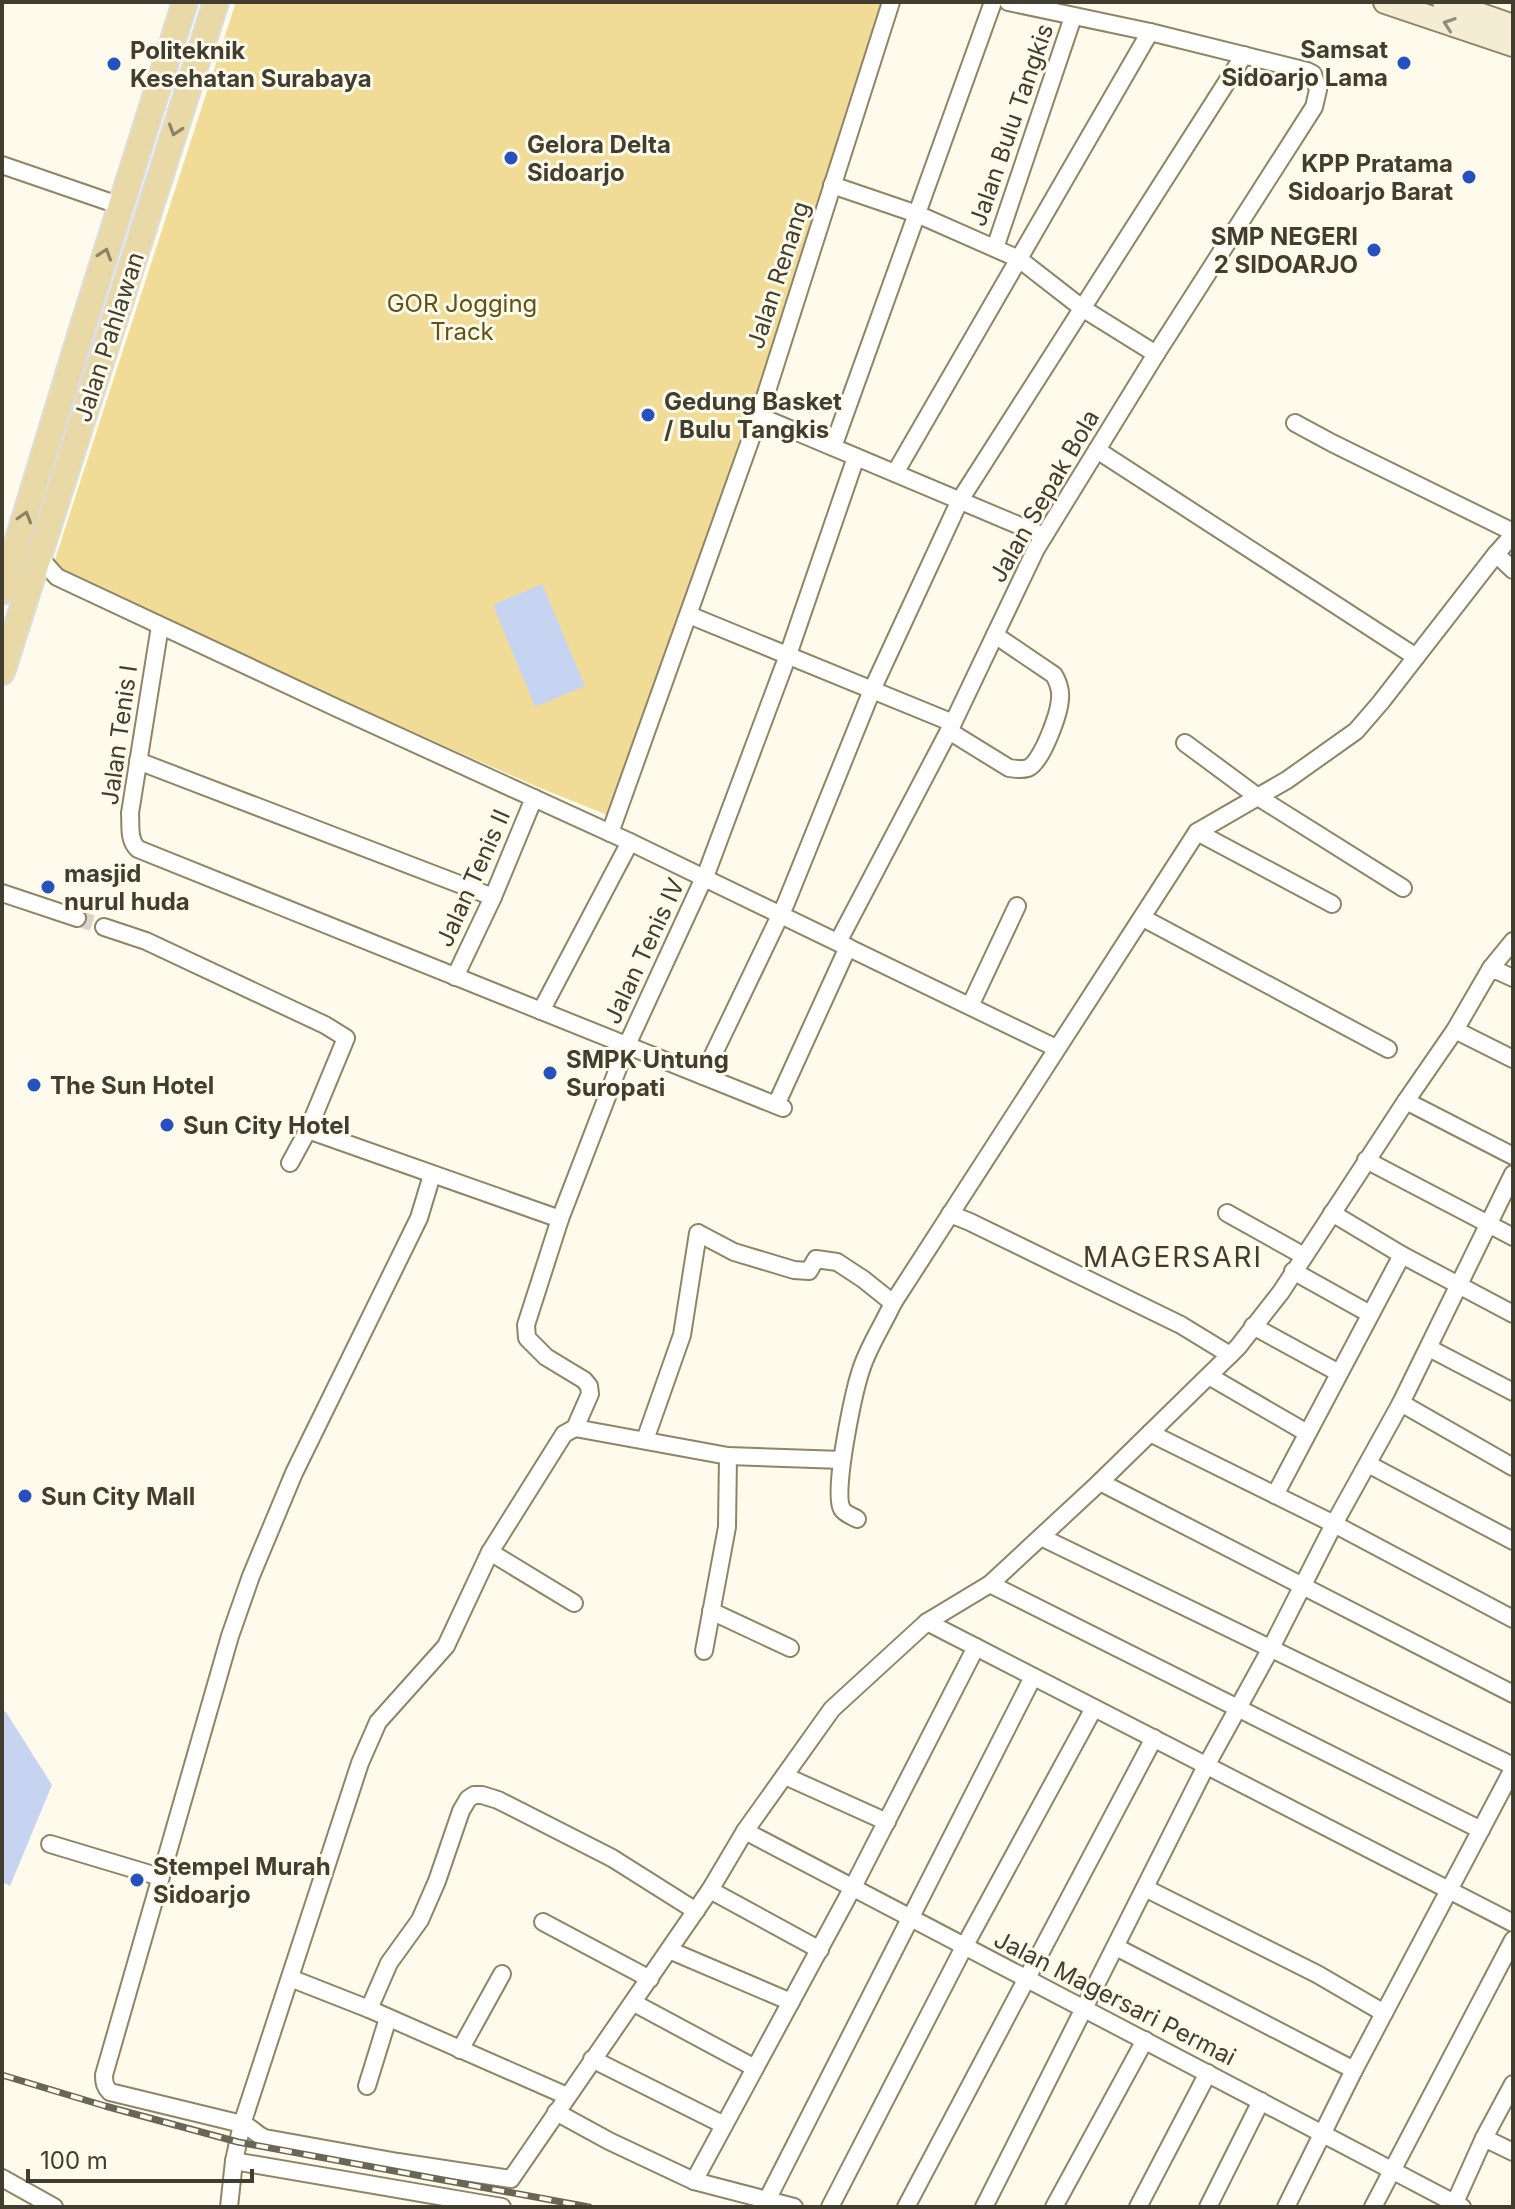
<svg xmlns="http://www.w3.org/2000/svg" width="1515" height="2209" font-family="Inter,sans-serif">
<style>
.green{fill:#f0dc97}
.water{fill:#c6d4f2}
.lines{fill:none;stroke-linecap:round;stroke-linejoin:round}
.street-tunnel{stroke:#d8d4c6;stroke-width:16;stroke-dasharray:16 8;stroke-linecap:butt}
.street-casing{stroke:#8f8566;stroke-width:20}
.secondary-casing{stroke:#8f8566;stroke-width:26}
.primary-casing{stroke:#dddcda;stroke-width:28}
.street{stroke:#fff;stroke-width:16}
.secondary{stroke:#f4ecd3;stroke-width:22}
.primary{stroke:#e8d9a6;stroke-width:24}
.rail-casing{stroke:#696557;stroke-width:7}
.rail{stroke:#fefaec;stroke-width:4;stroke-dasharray:12;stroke-linecap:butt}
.oneway{stroke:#928c79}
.oneway2{stroke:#8c8365}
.poi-dot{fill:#2750bf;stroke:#fefaec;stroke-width:3}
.labels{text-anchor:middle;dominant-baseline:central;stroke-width:6;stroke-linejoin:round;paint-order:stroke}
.poi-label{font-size:24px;font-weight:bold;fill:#413d2f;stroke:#fefaec;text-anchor:start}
.street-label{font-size:24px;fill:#413d2f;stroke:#fefaec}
.park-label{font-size:24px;fill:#62510f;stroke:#fefaec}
.quarter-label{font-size:28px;letter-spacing:2px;fill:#413d2f;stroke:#fefaec}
</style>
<rect width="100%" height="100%" fill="#fefaec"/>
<path class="green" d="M236,2H891L759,416L610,816L540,788L164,622L52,569Z"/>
<g class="water">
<path d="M542,584L585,686L535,707L493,605Z"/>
<path d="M2,1710L6,1712L52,1785L10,1886L2,1882Z"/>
</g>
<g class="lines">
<path class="street-tunnel" d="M77,918L104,927"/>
<g class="street-casing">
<g id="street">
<path d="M2,165L121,206"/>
<path d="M832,185L917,214L1019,259L1082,308L1156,354"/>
<path d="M995,248L1073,17"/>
<path d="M759,416L1044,536"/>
<path d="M1295,423L1332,443L1513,532"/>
<path d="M833,447L993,2"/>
<path d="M1097,450L1416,657"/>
<path d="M895,473L1150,32"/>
<path d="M1496,554L1513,570"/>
<path d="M39,557L57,577L339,709L630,842L1056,1048"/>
<path d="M689,615L953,723"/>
<path d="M160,626L130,813C131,825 128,840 138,849L783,1108"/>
<path d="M949,731L1009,768C1015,769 1022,770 1028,768C1042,762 1059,714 1060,699C1061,690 1058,682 1054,675L995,635"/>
<path d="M1185,743L1258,797L1403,888"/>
<path d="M138,761L493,897"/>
<path d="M1197,832L1332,904"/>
<path d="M610,833L759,416L891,2"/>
<path d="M2,893L77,918"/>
<path d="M1143,918L1388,1049"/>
<path d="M104,927L146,941L325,1025L346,1038L308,1130L290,1163"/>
<path d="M838,942L953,723L1036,549L1156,354L1314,107L1318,90L1313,74L1307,71L1150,32L1008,2"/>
<path d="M1491,968L1513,941"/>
<path d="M455,977L493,897L534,798"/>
<path d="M970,1006L1017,906"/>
<path d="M541,1011L630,842"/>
<path d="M1455,1030L1513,1059"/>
<path d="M703,1076L786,903L872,690L960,500L1244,55"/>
<path d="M1406,1101L1513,1156"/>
<path d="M776,1105L848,947"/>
<path d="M308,1130L560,1219"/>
<path d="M1366,1160L1513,1237"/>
<path d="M432,1175L419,1218L294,1473L251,1576L230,1636L104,2075C104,2083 105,2087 110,2092L242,2124C252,2127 256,2135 265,2138L398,2162L511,2179L710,1890L745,1831L832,1709L927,1622L990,1584L1100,1482L1238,1347L1281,1292L1406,1101L1455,1030L1491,968L1513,978"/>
<path d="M1227,1213L1304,1256"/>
<path d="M1332,1213L1402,1255L1513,1314"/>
<path d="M950,1214L970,1222L1181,1325L1230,1355"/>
<path d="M1293,1271L1370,1314"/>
<path d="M1253,1326L1339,1373"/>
<path d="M1429,1348L1513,1392"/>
<path d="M1209,1376L1307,1433"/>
<path d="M1401,1403L1513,1467"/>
<path d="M575,1428L728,1456L842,1460"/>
<path d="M1150,1433L1334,1524L1513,1619"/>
<path d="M645,1440L682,1335L698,1233L734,1252L794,1270L809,1271L816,1259L837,1262L863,1279L893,1303"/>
<path d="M1368,1464L1513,1541"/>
<path d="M1100,1482L1513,1694"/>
<path d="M1275,1495L1402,1255"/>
<path d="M857,1519C852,1516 845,1514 842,1509C832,1493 854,1391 861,1370C868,1347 883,1325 893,1303L1197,832L1287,780L1356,731L1381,702L1496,554L1513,535"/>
<path d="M1041,1537L1513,1766"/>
<path d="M490,1552L574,1603"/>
<path d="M990,1584L1481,1830"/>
<path d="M711,1611L790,1648"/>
<path d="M927,1622L1513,1923"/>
<path d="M704,1651L727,1527L728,1456"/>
<path d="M785,1776L887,1822"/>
<path d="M745,1831L1462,2207"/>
<path d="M50,1844L160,1877"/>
<path d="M1145,1888L1317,1974L1384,2013"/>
<path d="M710,1890L820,1950"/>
<path d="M543,1922L650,1979"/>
<path d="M1116,1947L1354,2070"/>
<path d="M669,1950L791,2002"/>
<path d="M290,1978L369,2009L567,2096"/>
<path d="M634,2003L755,2068"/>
<path d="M369,2009L389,1963L420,1920L437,1881L461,1811L468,1799L474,1795H482L498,1800L612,1858L696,1911"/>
<path d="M460,2050L502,1974"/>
<path d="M592,2059L724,2125"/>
<path d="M367,2086L388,2018"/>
<path d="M556,2112L609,2141L694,2181L794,2207"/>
<path d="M1484,2138L1513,2152"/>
<path d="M234,2161L502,2207"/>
<path d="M2,2178L54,2207"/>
<path d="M694,2181L853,1887L976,1647"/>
<path d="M767,2200L1033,1677"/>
<path d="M229,2207L234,2161L242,2124L360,1763L378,1722L446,1646L490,1552L564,1434L575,1428L590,1394L589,1386L584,1380L546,1357L527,1338L526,1325L560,1219L627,1045L708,869L788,655L856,457"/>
<path d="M830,2207L964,1947L1094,1708"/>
<path d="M906,2207L1154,1738"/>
<path d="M984,2207L1206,1766L1271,1648L1334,1524L1401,1403L1513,1174"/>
<path d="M1054,2207L1145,2040"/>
<path d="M1138,2207L1208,2073"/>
<path d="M1208,2207L1261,2101"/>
<path d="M1286,2207L1354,2070L1513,1769"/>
<path d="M1373,2207L1513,1940"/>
<path d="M1453,2207L1484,2138L1513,2084"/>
</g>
</g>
<g class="secondary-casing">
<g id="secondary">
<path d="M1385,2L1513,45"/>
<path d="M1444,2L1513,26"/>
</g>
</g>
<g class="primary-casing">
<g id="primary">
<path d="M2,592L82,329L185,2"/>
<path d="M2,672L216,2"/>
</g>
</g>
<use href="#street" class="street"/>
<use href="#secondary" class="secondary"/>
<use href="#primary" class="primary"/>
<g class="rail-casing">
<path id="rail" d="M2,2075L105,2106L238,2142L589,2207"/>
</g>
<use href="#rail" class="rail"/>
</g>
<defs><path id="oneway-chevron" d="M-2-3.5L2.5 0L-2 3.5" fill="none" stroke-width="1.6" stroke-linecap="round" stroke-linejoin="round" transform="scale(2)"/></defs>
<use class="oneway" href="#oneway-chevron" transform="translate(1449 24) rotate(-161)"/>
<g class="oneway2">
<use href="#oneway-chevron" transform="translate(175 130) rotate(108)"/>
<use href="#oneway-chevron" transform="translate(105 254) rotate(-72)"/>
<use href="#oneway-chevron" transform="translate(25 517) rotate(-73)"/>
</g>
<g class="poi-dot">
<circle cx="1404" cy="63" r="8"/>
<circle cx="114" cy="64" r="8"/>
<circle cx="511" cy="158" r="8"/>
<circle cx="1469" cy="177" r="8"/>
<circle cx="1374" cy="250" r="8"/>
<circle cx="648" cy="415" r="8"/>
<circle cx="48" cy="887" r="8"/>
<circle cx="550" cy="1073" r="8"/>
<circle cx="34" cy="1085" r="8"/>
<circle cx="167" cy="1125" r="8"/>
<circle cx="25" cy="1496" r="8"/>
<circle cx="137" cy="1880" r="8"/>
</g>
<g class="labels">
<g class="poi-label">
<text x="1388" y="49" text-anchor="end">Samsat<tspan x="1388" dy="28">Sidoarjo Lama</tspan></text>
<text x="130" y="50">Politeknik<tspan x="130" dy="28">Kesehatan Surabaya</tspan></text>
<text x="527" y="144">Gelora Delta<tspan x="527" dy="28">Sidoarjo</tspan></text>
<text x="1453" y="163" text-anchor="end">KPP Pratama<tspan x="1453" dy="28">Sidoarjo Barat</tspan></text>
<text x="1358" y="236" text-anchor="end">SMP NEGERI<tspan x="1358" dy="28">2 SIDOARJO</tspan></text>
<text x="664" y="401">Gedung Basket<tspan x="664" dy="28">/ Bulu Tangkis</tspan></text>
<text x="64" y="873">masjid<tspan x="64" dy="28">nurul huda</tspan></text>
<text x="566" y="1059">SMPK Untung<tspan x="566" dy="28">Suropati</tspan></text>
<text x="50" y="1085">The Sun Hotel</text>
<text x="183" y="1125">Sun City Hotel</text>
<text x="41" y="1496">Sun City Mall</text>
<text x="153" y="1866">Stempel Murah<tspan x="153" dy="28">Sidoarjo</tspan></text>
</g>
<g class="street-label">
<text transform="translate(1011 125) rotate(-71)">Jalan Bulu Tangkis</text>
<text transform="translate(778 275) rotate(-72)">Jalan Renang</text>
<text transform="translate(109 337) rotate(-72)">Jalan Pahlawan</text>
<text transform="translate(1044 496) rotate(-60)">Jalan Sepak Bola</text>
<text transform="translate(119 735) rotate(-82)">Jalan Tenis I</text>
<text transform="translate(473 878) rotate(-66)">Jalan Tenis II</text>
<text transform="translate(644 951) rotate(-65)">Jalan Tenis IV</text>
<text transform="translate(1115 1998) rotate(27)">Jalan Magersari Permai</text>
</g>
<g class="park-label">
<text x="462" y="303">GOR Jogging<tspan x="462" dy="28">Track</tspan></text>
</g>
<g class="quarter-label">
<text x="1173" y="1257">MAGERSARI</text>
</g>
</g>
<rect width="1515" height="2209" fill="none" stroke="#413d2f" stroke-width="8"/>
<path d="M28 2169v12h224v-12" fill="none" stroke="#413d2f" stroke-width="4"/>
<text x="40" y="2169" font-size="24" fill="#413d2f" stroke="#fefaec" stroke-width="6" paint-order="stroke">100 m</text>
</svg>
